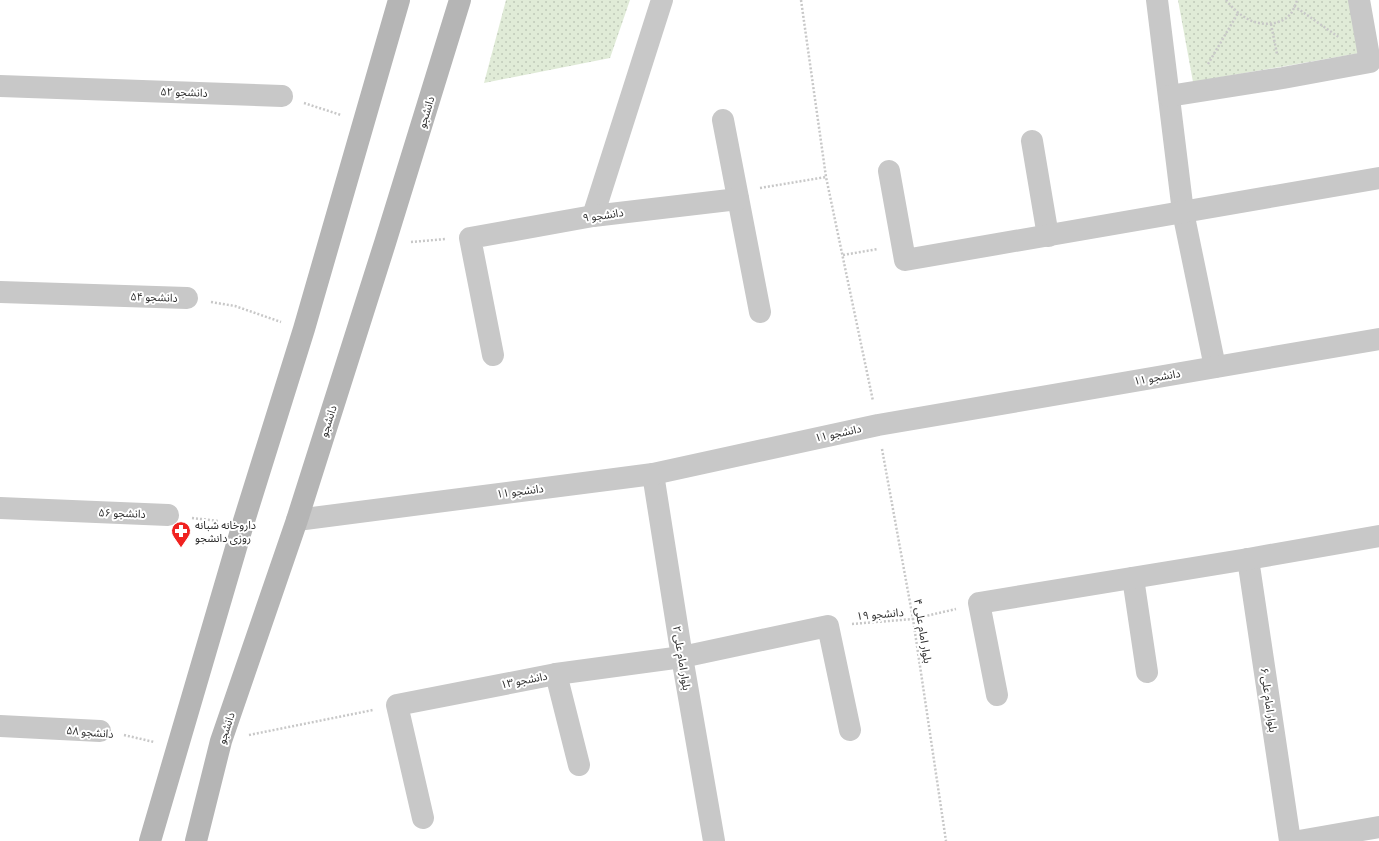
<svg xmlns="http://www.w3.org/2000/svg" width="1379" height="841" font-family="'PT Sans Narrow','Noto Sans Arabic',sans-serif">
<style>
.park{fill:url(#park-dots)}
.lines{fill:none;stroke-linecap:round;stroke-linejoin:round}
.path{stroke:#c8c8c8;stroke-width:2.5;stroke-dasharray:2 2;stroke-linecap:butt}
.minor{stroke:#c8c8c8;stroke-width:22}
.tertiary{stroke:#c8c8c8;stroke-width:22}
.secondary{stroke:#b5b5b5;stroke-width:22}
.labels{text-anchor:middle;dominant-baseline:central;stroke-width:4;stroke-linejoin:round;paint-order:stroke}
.street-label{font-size:11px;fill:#2b2b2b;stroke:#fff}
.poi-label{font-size:11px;fill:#2b2b2b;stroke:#fff;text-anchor:start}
</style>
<defs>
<pattern id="park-dots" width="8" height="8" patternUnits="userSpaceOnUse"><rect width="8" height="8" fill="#e0ebd7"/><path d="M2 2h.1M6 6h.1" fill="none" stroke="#c0cab9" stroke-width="1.8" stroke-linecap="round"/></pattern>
</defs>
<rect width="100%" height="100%" fill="#fff"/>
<g class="park">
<path d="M506,0H630L610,58L484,83Z"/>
<path d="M1178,0H1351L1360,53L1193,82Z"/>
</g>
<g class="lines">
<g class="path">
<path d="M801,0L826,177L873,401"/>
<path d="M1226,0C1238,15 1254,27 1274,23C1281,22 1288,18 1292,12C1294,8 1296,4 1297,0"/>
<path d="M1294,6L1340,38"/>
<path d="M1271,24L1277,54"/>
<path d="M1208,64L1238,13"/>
<path d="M304,103L341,115"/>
<path d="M760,188L826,177"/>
<path d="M411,242L446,239"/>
<path d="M843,255L878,249"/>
<path d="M211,302L235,306L281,322"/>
<path d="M882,449L913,619L946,841"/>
<path d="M192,518L219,521"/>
<path d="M852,624L913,619L956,609"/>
<path d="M124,735L154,742"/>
<path d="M249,735L373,710"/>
</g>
<g class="minor">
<path d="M1157,0L1183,212L1215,367"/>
<path d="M0,86L282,96"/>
<path d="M1169,96L1283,78L1370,62L1359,0"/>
<path d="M723,120L760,312"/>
<path d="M1032,141L1048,236"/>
<path d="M889,171L905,260L1379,178"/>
<path d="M593,216L662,0"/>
<path d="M0,292L187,298"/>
<path d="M493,355L470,238L593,216L738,199"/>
<path d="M653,474L682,657L714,841"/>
<path d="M0,508L168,515"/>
<path d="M297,520L653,474L878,425L1379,339"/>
<path d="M1248,559L1290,841"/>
<path d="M1133,578L1147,672"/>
<path d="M556,674L579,765"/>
<path d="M997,695L979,603L1248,559L1379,536"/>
<path d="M0,726L100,731"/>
<path d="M423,818L397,705L556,674L682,657L828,626L850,730"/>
</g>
<path class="tertiary" d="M1299,841L1379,827"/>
<g class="secondary">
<path d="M150,841L243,524L304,329L399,0"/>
<path d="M196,841L221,741L297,520L385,243L460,0"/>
</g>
</g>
<defs>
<g id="pharmacy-pin" transform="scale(1)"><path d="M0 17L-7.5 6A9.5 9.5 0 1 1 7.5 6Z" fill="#f02220" stroke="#fff"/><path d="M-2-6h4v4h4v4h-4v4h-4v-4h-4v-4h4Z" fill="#fff"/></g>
</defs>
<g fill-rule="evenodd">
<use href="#pharmacy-pin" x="181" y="531"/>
</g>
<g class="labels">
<g class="street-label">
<text transform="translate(184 92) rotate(2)">دانشجو ۵۲</text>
<text transform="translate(426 112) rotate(-73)">دانشجو</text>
<text transform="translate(603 215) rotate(-8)">دانشجو ۹</text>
<text transform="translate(154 297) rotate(2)">دانشجو ۵۴</text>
<text transform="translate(1157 377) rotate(-10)">دانشجو ۱۱</text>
<text transform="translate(328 421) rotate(-72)">دانشجو</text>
<text transform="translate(838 433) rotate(-12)">دانشجو ۱۱</text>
<text transform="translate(520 491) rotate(-7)">دانشجو ۱۱</text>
<text transform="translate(122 513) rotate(2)">دانشجو ۵۶</text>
<text transform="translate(880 614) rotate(-5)">دانشجو ۱۹</text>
<text transform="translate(923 631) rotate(81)">بلوار امام علی ۴</text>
<text transform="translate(682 658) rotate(81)">بلوار امام علی ۲</text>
<text transform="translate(524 680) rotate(-11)">دانشجو ۱۳</text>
<text transform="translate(1269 700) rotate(82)">بلوار امام علی ۶</text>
<text transform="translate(226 728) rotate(-72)">دانشجو</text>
<text transform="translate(90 732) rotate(5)">دانشجو ۵۸</text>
</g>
<g class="poi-label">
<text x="195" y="525">داروخانه شبانه<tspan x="195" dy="13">روزی دانشجو</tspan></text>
</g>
</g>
</svg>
